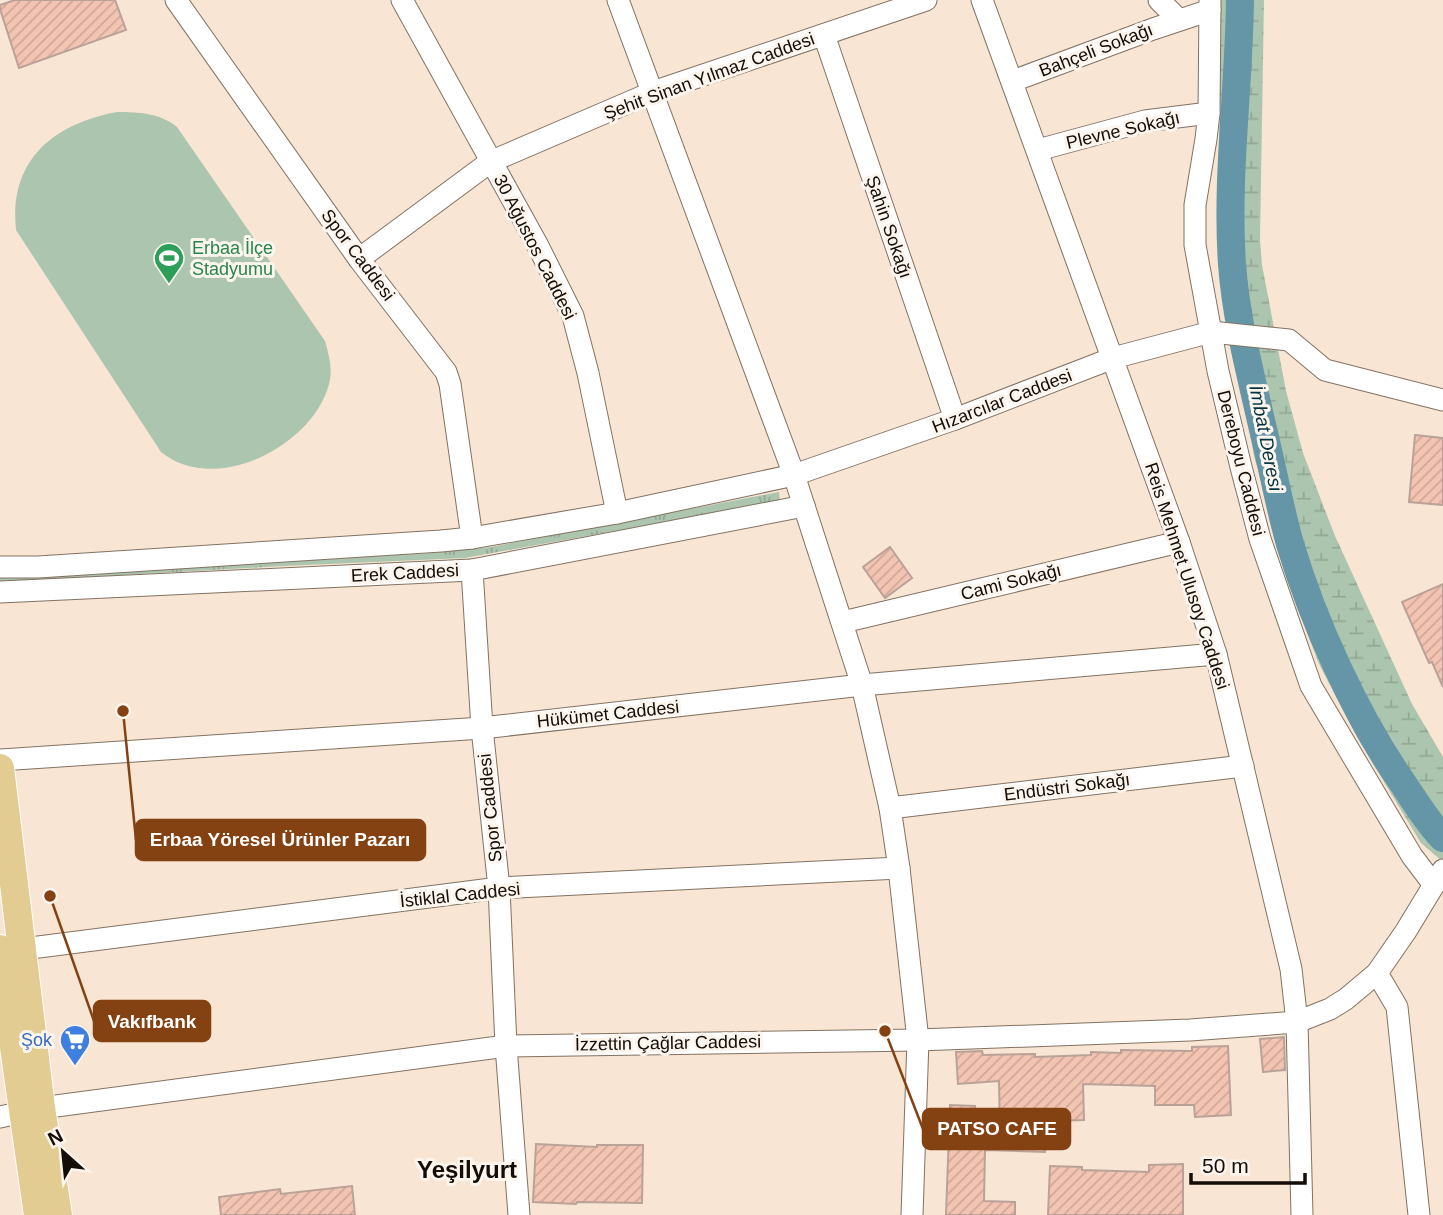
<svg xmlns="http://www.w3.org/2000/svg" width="1443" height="1215" font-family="Arial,sans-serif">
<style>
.grass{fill:url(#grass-tufts)}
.wetland{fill:url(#wetland-marsh)}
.garden{fill:#acc5ae}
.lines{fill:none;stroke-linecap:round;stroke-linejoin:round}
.river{stroke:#6496a7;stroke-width:28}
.building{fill:url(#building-hatch);stroke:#baa299;stroke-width:2}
.minor-casing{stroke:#837262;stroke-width:23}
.major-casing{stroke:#fff;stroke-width:30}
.minor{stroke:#fff;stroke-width:21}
.major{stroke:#e2cc91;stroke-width:28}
.labels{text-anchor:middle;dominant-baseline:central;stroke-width:6;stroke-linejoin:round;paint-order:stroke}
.street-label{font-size:18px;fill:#130c07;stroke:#fcf5ed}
.leisure-label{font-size:18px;fill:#27864d;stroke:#fcf5ed;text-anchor:start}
.shop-label{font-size:18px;fill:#366cbe;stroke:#fcf5ed;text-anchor:end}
.water-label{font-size:19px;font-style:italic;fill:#023340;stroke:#fcf5ed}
.district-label{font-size:24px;font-weight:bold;fill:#130c07;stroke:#fcf5ed}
.leader{fill:none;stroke:#844112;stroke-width:2.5}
.callout-dot{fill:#844112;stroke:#fcf5ed;stroke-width:2.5}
.callout{fill:#844112;stroke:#844112;stroke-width:2.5}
.callout-label{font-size:19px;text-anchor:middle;font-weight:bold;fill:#fff}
</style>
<defs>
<pattern id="grass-tufts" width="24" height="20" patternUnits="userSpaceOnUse" patternTransform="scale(1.75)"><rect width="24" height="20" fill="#acc5ae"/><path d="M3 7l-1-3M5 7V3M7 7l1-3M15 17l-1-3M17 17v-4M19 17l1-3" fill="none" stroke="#93a894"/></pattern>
<pattern id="wetland-marsh" width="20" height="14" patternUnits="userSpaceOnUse" patternTransform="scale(1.75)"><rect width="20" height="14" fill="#acc5ae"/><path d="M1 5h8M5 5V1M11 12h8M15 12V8" fill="none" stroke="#93a894"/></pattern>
<pattern id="building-hatch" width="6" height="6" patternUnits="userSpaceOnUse" patternTransform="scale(1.75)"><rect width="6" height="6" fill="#f3c4b2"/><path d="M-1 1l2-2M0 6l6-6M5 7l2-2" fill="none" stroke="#cfa798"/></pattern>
</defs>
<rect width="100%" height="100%" fill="#f8e5d3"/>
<path class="grass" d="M779,492L780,501L465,558L283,566L0,582V576L95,575L128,569L302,558L420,554L491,547Z"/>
<path class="wetland" d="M1220,0H1264L1260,240L1262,265L1286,391L1303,453L1335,536L1412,704L1443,757V862L1421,843L1358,739L1319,664L1306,630L1254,456L1223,287L1219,252Z"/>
<path class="garden" d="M117,112C138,112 160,113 177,127L325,341C329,355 333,369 329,384C313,446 215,496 161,452L16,230C9,160 53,124 117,112Z"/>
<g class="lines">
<path class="river" d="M1240,0C1239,88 1226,177 1232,264C1236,319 1250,372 1262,425C1272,465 1279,505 1290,544C1313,621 1356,716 1402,782C1415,801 1427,822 1443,838"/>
</g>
<g class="building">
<path d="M15,0H115L126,30L19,68L0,9V5Z"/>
<path d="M1415,435L1443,438V505L1409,502Z"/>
<path d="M890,547L912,578L885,598L863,567Z"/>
<path d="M1443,584V687L1432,662L1429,663L1402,602Z"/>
<path d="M1284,1037L1285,1070L1263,1072L1260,1039Z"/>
<path d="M1228,1046L1231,1115L1195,1117L1194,1105H1155V1086L1083,1084L1084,1120L1046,1121L1045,1152L985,1150L984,1201L1015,1202V1215H946L950,1105L975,1106V1134L1000,1135L999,1081L958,1084L956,1052L982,1051L983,1055L1035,1054V1057L1091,1055V1052L1121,1053V1050L1192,1051V1047Z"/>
<path d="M536,1144L597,1147V1145H643L642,1203L577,1202L576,1204L533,1202Z"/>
<path d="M1183,1164V1215H1048L1050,1166L1082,1167V1170L1149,1172V1165Z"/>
<path d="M352,1186L355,1215H221L219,1197L280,1189L281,1194Z"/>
</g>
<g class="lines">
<g class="minor-casing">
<g id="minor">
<path d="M176,0L359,259L446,372L450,384L472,538"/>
<path d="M402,0L537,244L573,316L588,373L617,513"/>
<path d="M618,0L794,475L862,685L890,808L899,868L918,1040L912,1215"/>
<path d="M982,0L1179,542L1216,654L1291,969L1297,1022L1302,1215"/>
<path d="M1159,0L1179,20"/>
<path d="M1210,0L1209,113L1206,139L1195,205V245L1218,371L1241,467L1260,539L1311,686L1412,856L1434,885"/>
<path d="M824,35L955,419"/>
<path d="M1013,81L1153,29L1210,10"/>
<path d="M1038,150L1145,121L1209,113"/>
<path d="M359,259L490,162L653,92L926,0"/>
<path d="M0,567H38L441,541L472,538L617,513L794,475L955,419L1113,358L1211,332L1289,340L1325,370L1443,400"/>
<path d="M472,570L482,728L499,888L506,1046L519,1215"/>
<path d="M0,592L472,570L804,506"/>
<path d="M843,622L1179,542"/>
<path d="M0,760L482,728L862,685L1216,654"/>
<path d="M890,808L1243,766"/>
<path d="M23,949L499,888L899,868"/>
<path d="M41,1108L506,1046L918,1040L1190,1030L1297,1022L1330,1009L1346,999L1377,973"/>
<path d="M0,1117L23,1112"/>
<path d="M1419,1215L1397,1007L1377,973L1406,931L1443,870"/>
</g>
</g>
<g class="major-casing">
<g id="major">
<path d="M0,768L41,1108L58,1215"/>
<path d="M0,949L38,1215"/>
</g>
</g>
<use href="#minor" class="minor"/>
<use href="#major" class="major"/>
</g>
<defs>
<g id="stadium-pin" transform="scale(1.575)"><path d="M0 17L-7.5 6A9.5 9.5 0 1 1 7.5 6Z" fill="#2e9e5b" stroke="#fcf5ed"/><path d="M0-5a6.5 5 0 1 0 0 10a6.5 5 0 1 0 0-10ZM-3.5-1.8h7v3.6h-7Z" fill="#fff"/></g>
<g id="supermarket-pin" transform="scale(1.575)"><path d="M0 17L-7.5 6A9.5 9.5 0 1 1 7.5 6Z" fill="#3f7fe0" stroke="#fcf5ed"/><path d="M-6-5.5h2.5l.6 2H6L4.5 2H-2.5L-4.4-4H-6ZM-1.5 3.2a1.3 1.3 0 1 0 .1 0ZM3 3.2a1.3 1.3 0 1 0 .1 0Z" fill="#fff"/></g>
</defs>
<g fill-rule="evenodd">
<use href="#stadium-pin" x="169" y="258"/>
<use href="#supermarket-pin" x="75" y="1040"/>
</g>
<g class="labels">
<g class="street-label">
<text transform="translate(1096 50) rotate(-21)">Bahçeli Sokağı</text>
<text transform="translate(709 76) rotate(-20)">Şehit Sinan Yılmaz Caddesi</text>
<text transform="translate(1123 130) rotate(-13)">Plevne Sokağı</text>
<text transform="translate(889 227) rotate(71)">Şahin Sokağı</text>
<text transform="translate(535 247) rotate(63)">30 Ağustos Caddesi</text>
<text transform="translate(358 255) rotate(53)">Spor Caddesi</text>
<text transform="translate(1002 401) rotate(-21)">Hızarcılar Caddesi</text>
<text transform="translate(1241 463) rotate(76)">Dereboyu Caddesi</text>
<text transform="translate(405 573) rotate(-3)">Erek Caddesi</text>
<text transform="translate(1187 576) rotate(72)">Reis Mehmet Ulusoy Caddesi</text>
<text transform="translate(1011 582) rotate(-14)">Cami Sokağı</text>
<text transform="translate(608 714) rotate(-6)">Hükümet Caddesi</text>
<text transform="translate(1067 787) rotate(-7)">Endüstri Sokağı</text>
<text transform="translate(490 808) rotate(-96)">Spor Caddesi</text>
<text transform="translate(460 895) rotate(-6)">İstiklal Caddesi</text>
<text transform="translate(668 1043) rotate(-1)">İzzettin Çağlar Caddesi</text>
</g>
<g class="leisure-label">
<text x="192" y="248">Erbaa İlçe<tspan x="192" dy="21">Stadyumu</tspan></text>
</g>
<g class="shop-label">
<text x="52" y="1040">Şok</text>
</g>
<g class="water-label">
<text transform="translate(1266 438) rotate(79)">İmbat Deresi</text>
</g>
<g class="district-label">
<text x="467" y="1169">Yeşilyurt</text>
</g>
</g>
<path class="leader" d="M123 711L136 840M50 896L94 1021M885 1031L923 1129"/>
<g class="callout-dot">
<circle cx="123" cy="711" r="7"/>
<circle cx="50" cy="896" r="7"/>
<circle cx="885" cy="1031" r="7"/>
</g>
<g class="callout">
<rect x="136" y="820" width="289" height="40" rx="7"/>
<rect x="94" y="1001" width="116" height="40" rx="7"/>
<rect x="923" y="1109" width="147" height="40" rx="7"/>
</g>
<g class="callout-label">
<text x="280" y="846">Erbaa Yöresel Ürünler Pazarı</text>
<text x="152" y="1028">Vakıfbank</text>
<text x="997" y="1135">PATSO CAFE</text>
</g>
<g transform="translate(63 1152) rotate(333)" stroke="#fcf5ed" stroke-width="5" paint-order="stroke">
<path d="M0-5L12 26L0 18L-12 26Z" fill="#130c07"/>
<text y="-10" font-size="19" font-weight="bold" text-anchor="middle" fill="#130c07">N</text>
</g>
<path d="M1191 1173v10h114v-10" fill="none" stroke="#130c07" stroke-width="3.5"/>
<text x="1202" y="1173" font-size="21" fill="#130c07" stroke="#fcf5ed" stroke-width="5" paint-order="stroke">50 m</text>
</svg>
